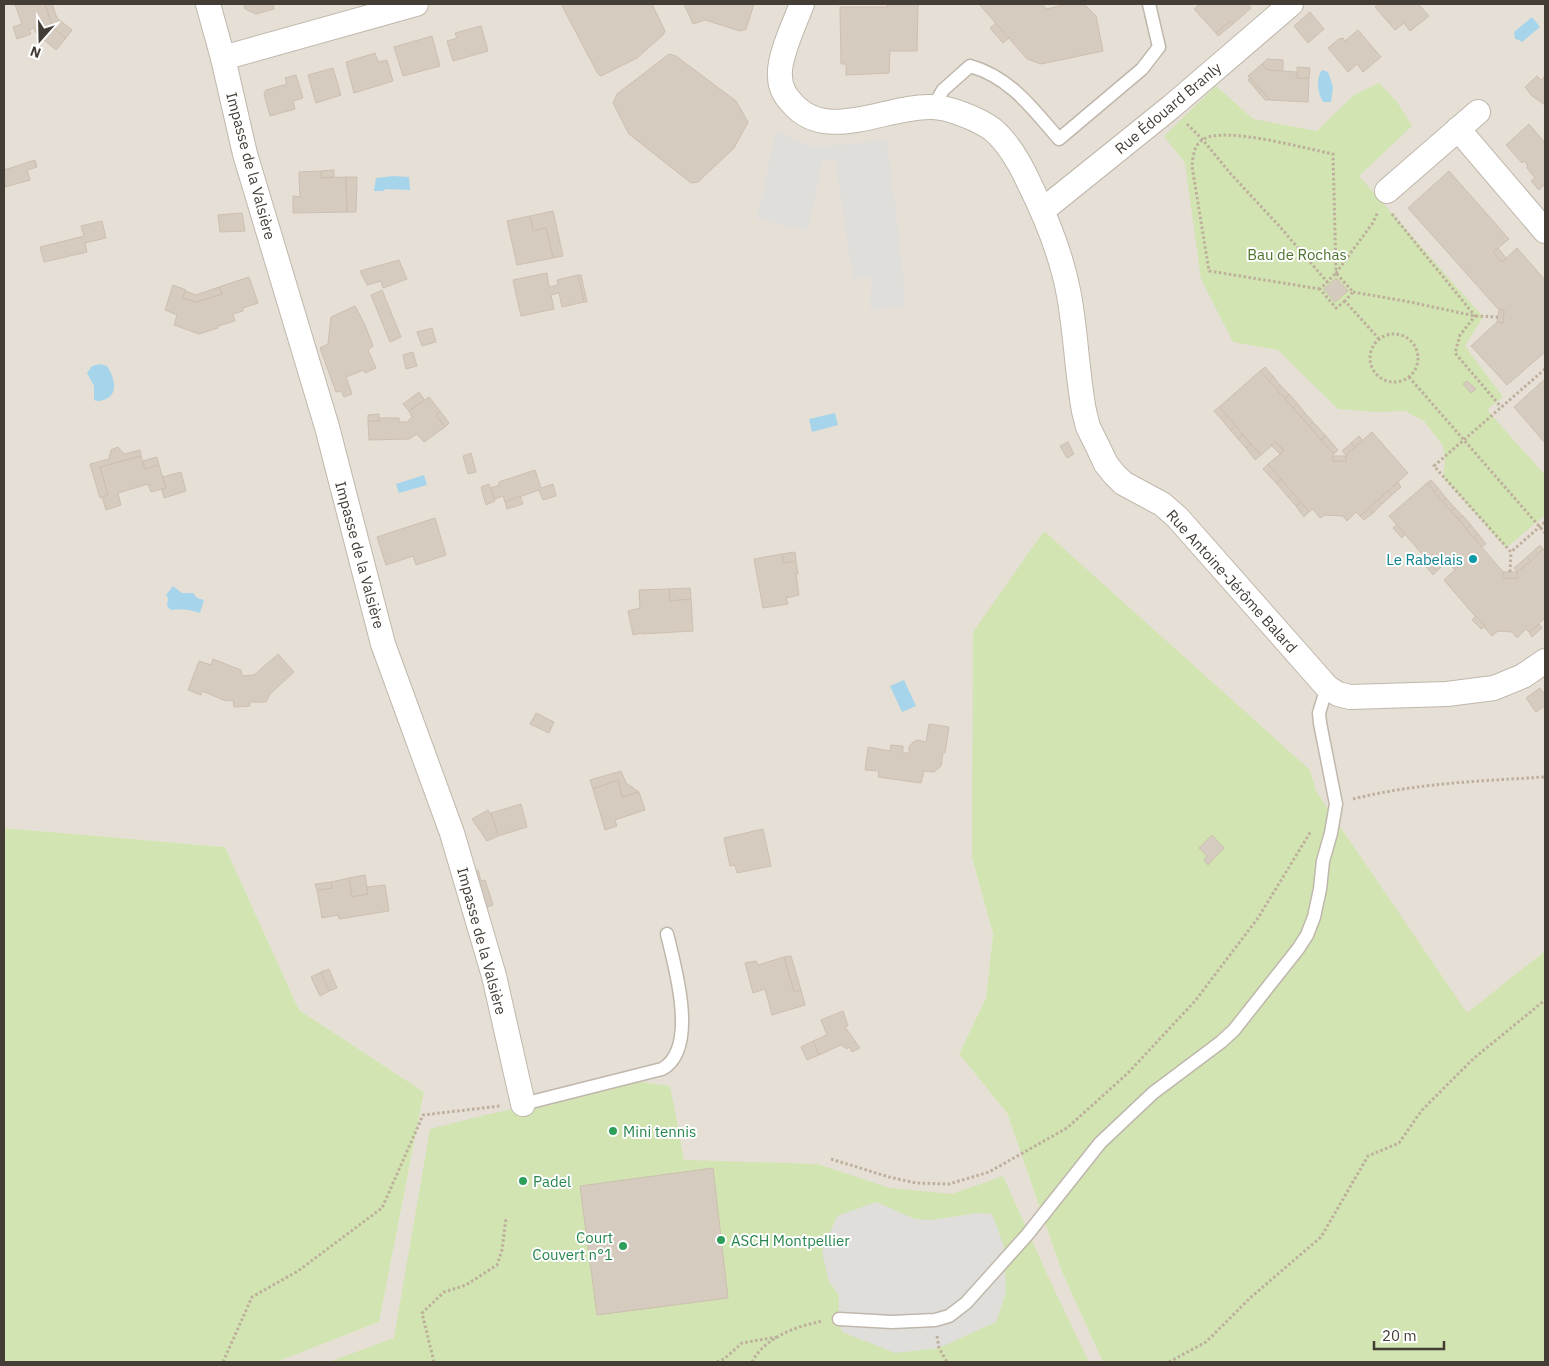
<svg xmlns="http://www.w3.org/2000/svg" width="1549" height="1366" font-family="'IBM Plex Sans',sans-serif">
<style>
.residential{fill:#e6dfd5}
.green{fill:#d1e4b1}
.parking{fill:#e0dedb}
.water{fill:#a6d5eb}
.building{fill:#d6cbbf;stroke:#cdbfb0}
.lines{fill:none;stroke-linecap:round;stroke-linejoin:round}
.lane-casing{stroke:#c0b7ac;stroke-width:15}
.street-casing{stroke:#c0b7ac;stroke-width:26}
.path{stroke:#beaf9c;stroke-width:3;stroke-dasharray:2.5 2.5;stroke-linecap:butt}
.lane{stroke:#fff;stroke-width:12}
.street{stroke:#fff;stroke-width:24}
.culture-dot{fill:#0f9aa8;stroke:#fff;stroke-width:2}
.leisure-dot{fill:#2e9e5b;stroke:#fff;stroke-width:2}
.labels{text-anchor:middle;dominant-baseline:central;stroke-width:4;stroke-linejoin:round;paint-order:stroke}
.street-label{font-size:15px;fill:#443d36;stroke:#fff}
.park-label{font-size:15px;fill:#4d722d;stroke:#fff}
.culture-label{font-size:15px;fill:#0d838f;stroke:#fff;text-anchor:end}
.leisure-label{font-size:15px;fill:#27864d;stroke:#fff;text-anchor:start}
</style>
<rect width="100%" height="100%" fill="#f2ede6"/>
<path class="residential" d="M4,4H1545V951L1467,1014L1316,791L1310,770L972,858L993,934L986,998L959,1054L1007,1113L1062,1272L1103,1362H276L379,1322L424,1092L299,1010L225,847L4,828Z"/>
<g class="green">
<path d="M1379,83L1397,102L1412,126L1359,176L1483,317L1465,346L1503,397L1487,410L1545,475V515L1506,548L1443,477L1445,462L1443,446L1424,421L1405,411L1378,412L1338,409L1278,350L1233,342L1201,279L1185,163L1164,136L1216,86L1253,119L1317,131L1354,95Z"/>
<path d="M1044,531L1310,770L1316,791L1467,1013L1545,951V1362H1103L1062,1272L1007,1113L959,1054L986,998L993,934L972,858L973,632Z"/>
<path d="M4,828L225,847L299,1010L424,1092L379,1322L276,1362H4Z"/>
<path d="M641,1082L670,1086L684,1160L817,1164L890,1188L952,1194L1003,1176L1052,1285L1089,1362H329L394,1338L430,1129L485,1115Z"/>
</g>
<g class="parking">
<path d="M776,132L815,147L887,140L902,259L905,308L870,310L871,278L853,279L835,161L823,160L808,231L756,219Z"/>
<path d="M876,1202L915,1219L931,1220L978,1213L992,1214L1004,1246L1006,1293L996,1322L939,1348L895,1353L842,1332L839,1319V1295L829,1282L822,1252L837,1216Z"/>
</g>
<g class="water">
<path d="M1532,17L1540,27L1522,42L1519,40L1515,39L1514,32Z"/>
<path d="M1322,70L1328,72L1333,87L1331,102H1323C1317,93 1316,78 1322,70Z"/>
<path d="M393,176L409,177L410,190L385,189L384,191H374L376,178Z"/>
<path d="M100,364L107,366C113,375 120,393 106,399C101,401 98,402 94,400V386L87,373L92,366Z"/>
<path d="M835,413L838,425L812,432L809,419Z"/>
<path d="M424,475L427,485L399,493L396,484Z"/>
<path d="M173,586L182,593H193L197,598L204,600L200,613C191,610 181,608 171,610L167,606L168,598L166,595Z"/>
<path d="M904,680L916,706L902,712L890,686Z"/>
</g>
<g class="building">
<path d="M15,4H45L53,28L66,38L56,50L36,33L34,28L29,30L31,34L17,39L13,27L22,24Z"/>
<path d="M45,4H52L57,18L72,30L66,38L53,28Z"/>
<path d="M244,4H273L274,9L256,14L245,9Z"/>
<path d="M561,4H652L665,31L663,35L637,58L601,76L598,74Z"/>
<path d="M684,4H754L746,29L740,31L705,20L693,24Z"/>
<path d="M887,4H918L917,51H890L889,73L846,75V64H841L840,7H888Z"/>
<path d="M979,4H1042L1046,9L1068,4H1084L1096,16L1103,51L1041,64L1027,59Z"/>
<path d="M1200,4H1248L1251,8L1233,24L1230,21L1216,33L1194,9Z"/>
<path d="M1380,4H1418L1429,16L1410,31L1404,23L1395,30L1375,7Z"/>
<path d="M1310,12L1324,29L1308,43L1294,26Z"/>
<path d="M1230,21L1233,24L1218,36L1216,33Z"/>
<path d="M996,23L1009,38L1003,43L990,28Z"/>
<path d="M481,26L488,51L453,61L447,41L457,38L455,33Z"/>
<path d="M1358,30L1381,57L1363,72L1357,64L1348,72L1328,48L1339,39L1343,38L1345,41Z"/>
<path d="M432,36L440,66L403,76L394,47Z"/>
<path d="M375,53L378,62L387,60L393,81L354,93L346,62Z"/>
<path d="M669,54L676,56L736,101L748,122L734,148L698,182L691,183L629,134L613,103L617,94Z"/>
<path d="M1267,59L1283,60V71L1267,70L1262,64Z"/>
<path d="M1262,64L1267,70L1297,72V78H1309L1308,102L1270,100L1248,76Z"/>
<path d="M1297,67L1310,68L1309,78H1297Z"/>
<path d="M333,68L341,95L316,103L308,75Z"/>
<path d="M296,75L303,98L293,101L295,109L270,116L264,94L266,90L287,84L285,78Z"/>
<path d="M1537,76L1541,80L1545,76V105L1532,96L1525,87Z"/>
<path d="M1250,78L1270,100H1265L1248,80Z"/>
<path d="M1529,124L1545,143V184L1539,190L1531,181L1535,178L1527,168V164L1524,161L1522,163L1506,145Z"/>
<path d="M35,160L37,167L27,170L30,180L5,187L4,170Z"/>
<path d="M334,170V177L321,178V171Z"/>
<path d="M321,171V178L346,177L347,212L293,213V196L300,197L299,172Z"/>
<path d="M1449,171L1509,239L1493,252L1502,262L1517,248L1545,280V352L1507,385L1471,346L1497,322L1503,323L1504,310H1499L1408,208Z"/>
<path d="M346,177H357L356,212H347Z"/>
<path d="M553,211L563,256L553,258L546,228L533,231L530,216Z"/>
<path d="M242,213L245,231L220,232L218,215Z"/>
<path d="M530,216L533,231L546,228L553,258L517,265L507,221Z"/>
<path d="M102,221L106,238L85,243L87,252L44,262L40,247L84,236L81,226Z"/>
<path d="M1498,248L1506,258L1502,262L1493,252Z"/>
<path d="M399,260L407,279L383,288L381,281L367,285L360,271Z"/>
<path d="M547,273L549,287L558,285L557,280L578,275L584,302L562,307L559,293L551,295L554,309L521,316L513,280Z"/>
<path d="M578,275H581L587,302H584Z"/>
<path d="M249,277L258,303L243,308V311L233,314L235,321L218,326V328L199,334L174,325L177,315L165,310L173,285L186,290L183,298L196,302L222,294L219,287Z"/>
<path d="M1336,278L1348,291L1335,302L1324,289Z"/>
<path d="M219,287L222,294L196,302L183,298L185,291L196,295Z"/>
<path d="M382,290L401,337L390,342L371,295Z"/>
<path d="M355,306L365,325L373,346L368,350L376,368L365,373L364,370L346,377L352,394L344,397L341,391L336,392L320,348L328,344L331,317Z"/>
<path d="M1499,310H1504L1503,323L1497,322Z"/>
<path d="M432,328L436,342L422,346L417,332Z"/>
<path d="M413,352L417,366L406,369L403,355Z"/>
<path d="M1265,367L1273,376L1269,381L1260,371Z"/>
<path d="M1260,371L1334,454L1332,461H1346V455L1372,432L1408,473L1360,516L1356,512L1347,521L1343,516L1325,515L1320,518L1313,509L1309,512L1268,464L1284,451L1276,442L1261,455L1219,407Z"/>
<path d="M1273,376L1280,385L1276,389L1269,381Z"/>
<path d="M1545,379V443L1514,407Z"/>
<path d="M1467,381L1476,389L1471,393L1463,384Z"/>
<path d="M1280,385L1289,394L1285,399L1276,389Z"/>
<path d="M419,392L425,401L409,411L403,404Z"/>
<path d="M1289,394L1297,403L1293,408L1285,399Z"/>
<path d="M429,397L440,411L436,415L445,427L424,442L417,434L409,439L369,440L368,421H379V418H399V422H407L412,417L409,411Z"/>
<path d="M1297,403L1305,413L1301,417L1293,408Z"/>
<path d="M1219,407L1228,416L1223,421L1214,411Z"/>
<path d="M440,411L449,423L445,427L436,415Z"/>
<path d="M1305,413L1313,422L1309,426L1301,417Z"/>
<path d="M379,414V421H368V415Z"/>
<path d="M1228,416L1236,426L1230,430L1223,421Z"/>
<path d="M1313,422L1326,436L1321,440L1309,426Z"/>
<path d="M1236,426L1243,435L1238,439L1230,430Z"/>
<path d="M1243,435L1251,444L1246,448L1238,439Z"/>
<path d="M1326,436L1338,450L1334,454L1321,440Z"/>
<path d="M1359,436L1363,441L1355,447L1351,443Z"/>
<path d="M1068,442L1074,454L1067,458L1060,446Z"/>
<path d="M1276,442L1284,451L1280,454L1271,445Z"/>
<path d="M1351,443L1355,447L1346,455L1342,451Z"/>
<path d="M1251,444L1261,455L1255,460L1246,448Z"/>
<path d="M118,447L124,454L140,450L141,456L100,467L108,495L100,498L90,464L109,459L111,450Z"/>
<path d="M471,453L476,472L468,474L463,456Z"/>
<path d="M141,456L145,469L159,465L166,488L151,492L148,484L118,493L121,505L106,510L102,497L108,495L100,467Z"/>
<path d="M1333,456H1346V461H1332Z"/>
<path d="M157,457L159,465L145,469L143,461Z"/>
<path d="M1268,464L1281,479L1277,484L1263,469Z"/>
<path d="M535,470L541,488L553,484L556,496L543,500L539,490L505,502L503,496L495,499L491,488L499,485V482Z"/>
<path d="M181,472L186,491L164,498L162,489L166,488L163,477Z"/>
<path d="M1281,479L1293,493L1288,497L1277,484Z"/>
<path d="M1431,480L1438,488L1434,492L1427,483Z"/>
<path d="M1398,482L1401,487L1392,495L1388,491Z"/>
<path d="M1427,483L1503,572L1504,578H1518L1517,572L1545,548V618L1529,632L1526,629L1517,638L1512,632L1498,631L1492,636L1444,580L1459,566L1452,557L1437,571L1389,516Z"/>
<path d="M489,484L495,501L486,505L481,487Z"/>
<path d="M1438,488L1446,498L1442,501L1434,492Z"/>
<path d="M1388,491L1392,495L1382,504L1378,500Z"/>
<path d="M1293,493L1301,502L1296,506L1288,497Z"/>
<path d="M520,496L523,504L507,509L505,502Z"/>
<path d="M1446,498L1455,508L1451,511L1442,501Z"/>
<path d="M1378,500L1382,504L1373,513L1369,508Z"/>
<path d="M1301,502L1309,512L1304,517L1296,506Z"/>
<path d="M1369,508L1373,513L1364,520L1360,516Z"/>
<path d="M1455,508L1463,516L1459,519L1451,511Z"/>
<path d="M1463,516L1471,525L1466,529L1459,519Z"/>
<path d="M435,518L446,555L416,565L413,556L386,565L377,537Z"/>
<path d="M1397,525L1405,534L1402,538L1393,528Z"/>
<path d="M1471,525L1478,534L1474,538L1466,529Z"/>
<path d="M1478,534L1486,544L1482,547L1474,538Z"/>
<path d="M1540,545L1543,549L1531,561L1527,557Z"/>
<path d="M795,552L796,561L784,563L782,554Z"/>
<path d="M782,554L784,563L796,561L798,574H796L799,595L786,598L788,604L763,608L754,559Z"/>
<path d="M1452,557L1459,566L1455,570L1447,561Z"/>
<path d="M1527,557L1531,561L1517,572L1514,568Z"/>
<path d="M1429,562L1437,571L1433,575L1425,565Z"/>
<path d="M1503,572H1517L1518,578H1504Z"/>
<path d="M690,588L691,599L670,601L669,589Z"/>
<path d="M669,589L670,601L691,599L693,631L642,634V633L633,635L628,611L640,608L639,590Z"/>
<path d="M1476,616L1485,626L1481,629L1472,620Z"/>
<path d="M1539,624L1542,628L1532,637L1529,632Z"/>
<path d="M278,654L294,672L270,694L266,702H250V706L234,707L233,700L226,701L202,691L201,695L188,690L199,661L211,665L213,659L241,670L242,676L254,675Z"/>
<path d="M1540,688L1545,695V706L1536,712L1526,698Z"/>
<path d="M536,713L554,722L549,733L530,724Z"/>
<path d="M929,724L949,727L945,753L943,752L941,766L934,772L924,771L921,783L878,777L879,771L865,770L868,747L890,751L891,745L903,746V753H909V747L913,742L918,740L926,742Z"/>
<path d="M621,771L626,783L639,792L622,797L618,780L593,789L590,780Z"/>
<path d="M618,780L622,797L639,792L645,810L615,820L617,826L605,830L593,789Z"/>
<path d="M521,804L527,827L498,836L491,813Z"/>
<path d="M488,810L493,818L498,836L487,841L472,819Z"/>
<path d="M763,829L771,866L737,873L735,865L730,866L724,838Z"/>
<path d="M1212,835L1224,848L1208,865L1204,860L1207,856L1199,848Z"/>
<path d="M478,870L481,881L485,880L493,905L480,910L467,874Z"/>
<path d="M365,875L368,894L352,897L349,878Z"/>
<path d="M349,878L352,897L368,894L367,887L385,885L389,911L339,919L338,915L322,918L317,890L332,888L331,882Z"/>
<path d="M331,882L332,888L317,890L315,884Z"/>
<path d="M791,956L801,990L794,992L784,957Z"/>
<path d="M784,957L794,992L801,990L805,1005L772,1015L765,989L753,993L745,963L756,961L758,965Z"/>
<path d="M329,969L337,988L329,991L321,972Z"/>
<path d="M321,972L329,991L320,996L311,977Z"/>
<path d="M843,1011L848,1026L845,1027L860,1048L852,1052L849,1047L847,1049L841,1045L819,1055L813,1041L827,1035L821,1020Z"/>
<path d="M813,1041L819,1055L807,1060L801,1047Z"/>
<path d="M713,1168L728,1298L597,1315L580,1186Z"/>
</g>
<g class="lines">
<g class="lane-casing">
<g id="lane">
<path d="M933,107L943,90L970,66C1010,77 1033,109 1059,139L1142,69L1159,47L1149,4"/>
<path d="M523,1104L662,1069C699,1049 675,967 667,934"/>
<path d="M839,1319L892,1322L935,1320L949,1316L966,1303L1027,1235L1100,1143L1153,1093L1221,1042L1234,1030L1298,949L1307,935L1314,917L1320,889L1323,861L1331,833L1336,804L1320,723L1319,713L1327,687"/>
</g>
</g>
<g class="street-casing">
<g id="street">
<path d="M208,4L223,58L245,154L327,427L383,644L452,833L494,976L523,1104"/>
<path d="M802,4C795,22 778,58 780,76C780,86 785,96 792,103C826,144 888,105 932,107C948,107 978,119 992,129C1009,143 1021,165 1030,185C1047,219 1062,257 1069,295C1076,334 1077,373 1084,411L1088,427L1097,445L1106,464L1114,474L1123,483L1162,504L1177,517L1327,687L1338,694L1350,697L1447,694L1494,688L1523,676L1545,661"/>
<path d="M223,58L416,4"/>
<path d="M1458,129L1545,231"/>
<path d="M1387,191L1478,112"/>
<path d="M1043,210L1171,107L1291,4"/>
</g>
</g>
<g class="path">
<path d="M1187,124L1202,139L1230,173L1281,228L1328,283"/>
<path d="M1392,214L1475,316L1460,335L1455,353L1501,407"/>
<path d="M1320,289L1209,271L1192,166C1193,156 1194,144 1204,139C1225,126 1307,149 1333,154L1336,273L1372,224L1378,212"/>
<path d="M1353,292L1410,302L1475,316L1498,317"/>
<path d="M1345,301L1336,308L1320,289L1336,273L1353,292L1345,301L1379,339"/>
<circle cx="1394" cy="358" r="24"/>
<path d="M1545,369L1434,466L1511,552L1545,522"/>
<path d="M1409,377L1545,533"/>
<path d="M1510,572L1511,552"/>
<path d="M1353,799C1417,783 1480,781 1545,777"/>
<path d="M831,1159L889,1177L916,1183L949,1184L989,1172L1067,1128L1128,1073L1195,1001L1258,918L1311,831"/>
<path d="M937,1336L939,1348L947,1362"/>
<path d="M223,1362L252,1297L298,1271L382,1208L423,1115L500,1106"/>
<path d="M434,1362L422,1313L444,1292L466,1285L497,1265L502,1250L506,1218"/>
<path d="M717,1362L724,1359L742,1343L777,1337"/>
<path d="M752,1362C765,1337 797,1326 823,1321"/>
<path d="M1169,1362L1206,1342L1250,1298L1321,1237L1368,1156L1399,1143L1422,1110L1473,1059L1545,1000"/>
</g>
<use href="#lane" class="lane"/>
<use href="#street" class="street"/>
</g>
<circle class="culture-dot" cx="1473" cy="559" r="5"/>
<g class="leisure-dot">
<circle cx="613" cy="1131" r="5"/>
<circle cx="523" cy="1181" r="5"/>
<circle cx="721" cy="1240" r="5"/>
<circle cx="623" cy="1246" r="5"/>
</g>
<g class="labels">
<g class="street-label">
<text transform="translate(1168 108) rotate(-40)">Rue Édouard Branly</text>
<text transform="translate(251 166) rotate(75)">Impasse de la Valsière</text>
<text transform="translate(360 555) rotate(75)">Impasse de la Valsière</text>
<text transform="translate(1232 581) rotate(48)">Rue Antoine-Jérôme Balard</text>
<text transform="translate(482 941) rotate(75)">Impasse de la Valsière</text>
</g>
<g class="park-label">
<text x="1297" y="254">Bau de Rochas</text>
</g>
<g class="culture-label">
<text x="1463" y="559">Le Rabelais</text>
</g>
<g class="leisure-label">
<text x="623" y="1131">Mini tennis</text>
<text x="533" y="1181">Padel</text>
<text x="613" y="1237" text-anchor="end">Court<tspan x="613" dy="17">Couvert n°1</tspan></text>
<text x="731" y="1240">ASCH Montpellier</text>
</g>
</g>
<rect width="1549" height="1366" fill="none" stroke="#443d36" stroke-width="10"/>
<g transform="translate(40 40) rotate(200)" stroke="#ffffff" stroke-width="4" paint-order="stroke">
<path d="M0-4L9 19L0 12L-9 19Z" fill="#443d36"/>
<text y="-8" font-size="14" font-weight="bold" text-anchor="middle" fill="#443d36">N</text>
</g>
<path d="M1374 1341v8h70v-8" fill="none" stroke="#443d36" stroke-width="2.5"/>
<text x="1382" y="1341" font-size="15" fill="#443d36" stroke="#ffffff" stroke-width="4" paint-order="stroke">20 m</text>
</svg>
